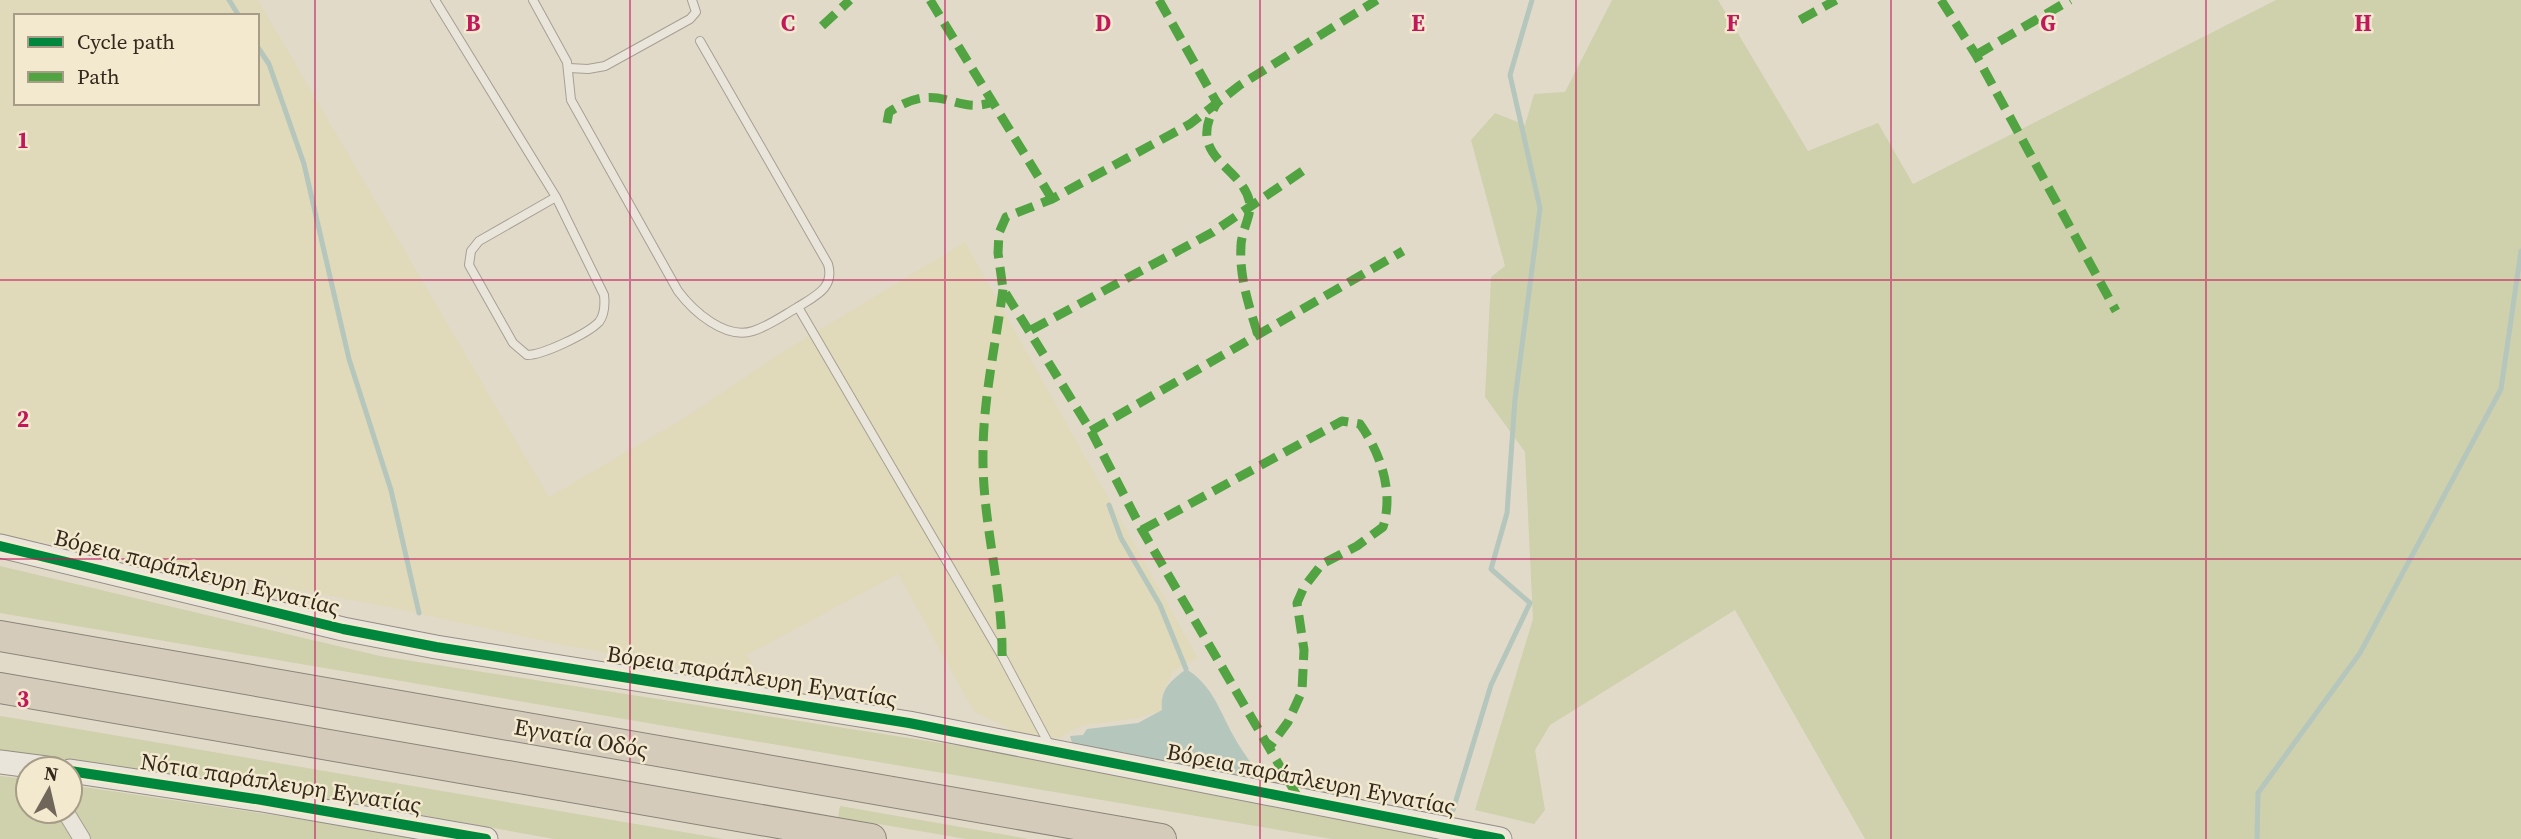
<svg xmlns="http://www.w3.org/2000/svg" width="2521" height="839" font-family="'Source Serif 4',serif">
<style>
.farmland{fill:#e0d9ba;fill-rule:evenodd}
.green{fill:#cfd0ac}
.water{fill:#b5c6bc}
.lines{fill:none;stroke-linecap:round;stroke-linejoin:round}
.stream{stroke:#b5c6bc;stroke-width:5}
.lane-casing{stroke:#a69f93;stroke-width:10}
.street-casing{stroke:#a69f93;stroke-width:18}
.secondary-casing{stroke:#958e83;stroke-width:25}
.highway-casing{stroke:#8b8479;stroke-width:32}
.lane{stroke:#eae5db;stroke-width:8}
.street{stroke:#eae5db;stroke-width:16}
.secondary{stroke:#eae5db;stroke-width:23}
.highway{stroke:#d4cbba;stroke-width:30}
.quiet{stroke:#52a341;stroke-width:9;stroke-dasharray:18 9;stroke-linecap:butt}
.cycleway-casing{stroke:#f3e9ce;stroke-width:15}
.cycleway{stroke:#00873e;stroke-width:10}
.grid{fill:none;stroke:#c2185b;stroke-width:2;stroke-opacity:0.55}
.labels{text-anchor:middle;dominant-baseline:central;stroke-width:5;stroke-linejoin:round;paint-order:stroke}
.street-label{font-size:23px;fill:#33281c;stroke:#f3e9ce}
.grid-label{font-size:23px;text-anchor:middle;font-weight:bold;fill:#c2185b;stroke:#f3e9ce;stroke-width:5;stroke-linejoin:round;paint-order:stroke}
</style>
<rect width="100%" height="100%" fill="#e1dac9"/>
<path class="farmland" d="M0,0H258L549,497L689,415L776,356L965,242L1198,658L1173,671L1161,696L1163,710L1137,718L1080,726L1059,738L1013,734L1005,726L974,712L898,574L747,655L759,676L677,666L558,644L384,606L0,534ZM16,16H257V103H16Z"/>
<g class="green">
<path d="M1612,0H1718L1808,151L1878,123L1913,184L2276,0H2521V839H1865L1735,610L1550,725L1535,750L1545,810L1534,824L1475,810L1533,619L1525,452L1485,397L1491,277L1505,266L1471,140L1495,113L1525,125L1534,94L1565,92Z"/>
<path d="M0,566L380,656L993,751L1471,839H1332L0,613Z"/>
<path d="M0,716L13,718L724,839H554L242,783L0,750Z"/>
<path d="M0,776L28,779V811H70V785L435,839H0Z"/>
<path d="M840,806L1029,839H966L838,817Z"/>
</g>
<path class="water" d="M1186,669C1212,685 1219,709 1233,735C1243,753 1256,770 1267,787L1072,743L1070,736L1083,735L1087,729L1138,723L1162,710C1160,689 1170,682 1186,669Z"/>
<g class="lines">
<g class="stream">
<path d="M229,0L239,16"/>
<path d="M257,46L269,64L304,164L349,359L391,490L419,613"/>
<path d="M1109,505L1121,538L1160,605L1186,669"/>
<path d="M1453,810L1491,685L1530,603L1491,569L1507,513L1515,399L1540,208L1510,75L1532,0"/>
<path d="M2257,839L2258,793L2360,653L2501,389L2521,251"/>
</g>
<g class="lane-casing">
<g id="lane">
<path d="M435,0L556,197L604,295C605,304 605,314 599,322C587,334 543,355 527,355L513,343L469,265L471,251L479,241L556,197"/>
<path d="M533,0L567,62L571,100L678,291C693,311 725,340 753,331C769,326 784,315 798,307L1002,656L1050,746"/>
<path d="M700,41L828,264C835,288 815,296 798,307"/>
<path d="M569,68L588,69L605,66L690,19L696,12L692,0"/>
</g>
</g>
<g class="street-casing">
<path id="street" d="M65,811L82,839"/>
</g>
<g class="secondary-casing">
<g id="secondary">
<path d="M0,546L343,629L436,647L909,723L1500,839"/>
<path d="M0,762L54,769"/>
<path d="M70,771L262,800L486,839"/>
</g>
</g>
<g class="highway-casing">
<g id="highway">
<path d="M0,636L1161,839"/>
<path d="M0,688L871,839"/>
</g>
</g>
<use href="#lane" class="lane"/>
<use href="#street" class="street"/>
<use href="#secondary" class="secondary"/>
<use href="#highway" class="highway"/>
<g class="quiet">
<path d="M930,0L1052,199"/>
<path d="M1159,0L1217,103C1183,159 1244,165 1250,204C1251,216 1241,233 1241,246C1239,277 1249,306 1258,335"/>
<path d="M1941,0L1976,55L2116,311"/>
<path d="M1800,20L1836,0"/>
<path d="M822,26L850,0"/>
<path d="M1976,55L2070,0"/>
<path d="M887,123L889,112C941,78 953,116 993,102"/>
<path d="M1031,330L1213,232L1304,170"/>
<path d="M1091,431L1403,251"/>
<path d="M1142,530L1342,421L1360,424C1381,454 1394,492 1383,527L1357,546L1322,564L1304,587L1297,603L1304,650L1302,691L1288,722L1268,749"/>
<path d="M1002,656C1003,589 982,522 983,454C983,399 996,343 1003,289"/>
<path d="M1299,799L1142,530L1091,431L1003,289L998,253L999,233L1006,217L1052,199L1190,124L1240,85L1377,0"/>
</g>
<g class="cycleway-casing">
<g id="cycleway">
<path d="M0,546L343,629L436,647L909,723L1500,839"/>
<path d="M70,771L262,800L486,839"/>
</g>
</g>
<use href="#cycleway" class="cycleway"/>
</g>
<path class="grid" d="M315,0V839M630,0V839M945,0V839M1260,0V839M1576,0V839M1891,0V839M2206,0V839M0,280H2521M0,559H2521"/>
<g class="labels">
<g class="street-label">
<text transform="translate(197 572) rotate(14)">Βόρεια παράπλευρη Εγνατίας</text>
<text transform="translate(752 676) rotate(9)">Βόρεια παράπλευρη Εγνατίας</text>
<text transform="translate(581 738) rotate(10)">Εγνατία Οδός</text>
<text transform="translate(1311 779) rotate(11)">Βόρεια παράπλευρη Εγνατίας</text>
<text transform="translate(281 783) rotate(9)">Νότια παράπλευρη Εγνατίας</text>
</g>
</g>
<g class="grid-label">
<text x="473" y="31">B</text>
<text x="788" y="31">C</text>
<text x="1103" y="31">D</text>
<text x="1418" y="31">E</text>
<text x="1733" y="31">F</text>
<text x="2048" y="31">G</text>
<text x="2363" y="31">H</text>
<text x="23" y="148">1</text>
<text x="23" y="427">2</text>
<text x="23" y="707">3</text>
</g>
<rect x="14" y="14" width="245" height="91" fill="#f3e9ce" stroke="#a69c87" stroke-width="2"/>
<rect x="28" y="37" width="35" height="10" fill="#00873e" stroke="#a69c87" stroke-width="2"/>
<text x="77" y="49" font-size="21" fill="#33281c">Cycle path</text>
<rect x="28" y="72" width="35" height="10" fill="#52a341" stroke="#a69c87" stroke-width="2"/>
<text x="77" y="84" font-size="21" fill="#33281c">Path</text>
<g transform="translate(49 790) rotate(8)"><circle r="33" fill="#f3e9ce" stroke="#a69c87" stroke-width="2"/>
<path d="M0-5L12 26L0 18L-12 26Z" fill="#706659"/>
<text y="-10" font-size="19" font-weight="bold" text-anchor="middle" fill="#33281c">N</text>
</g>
</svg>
